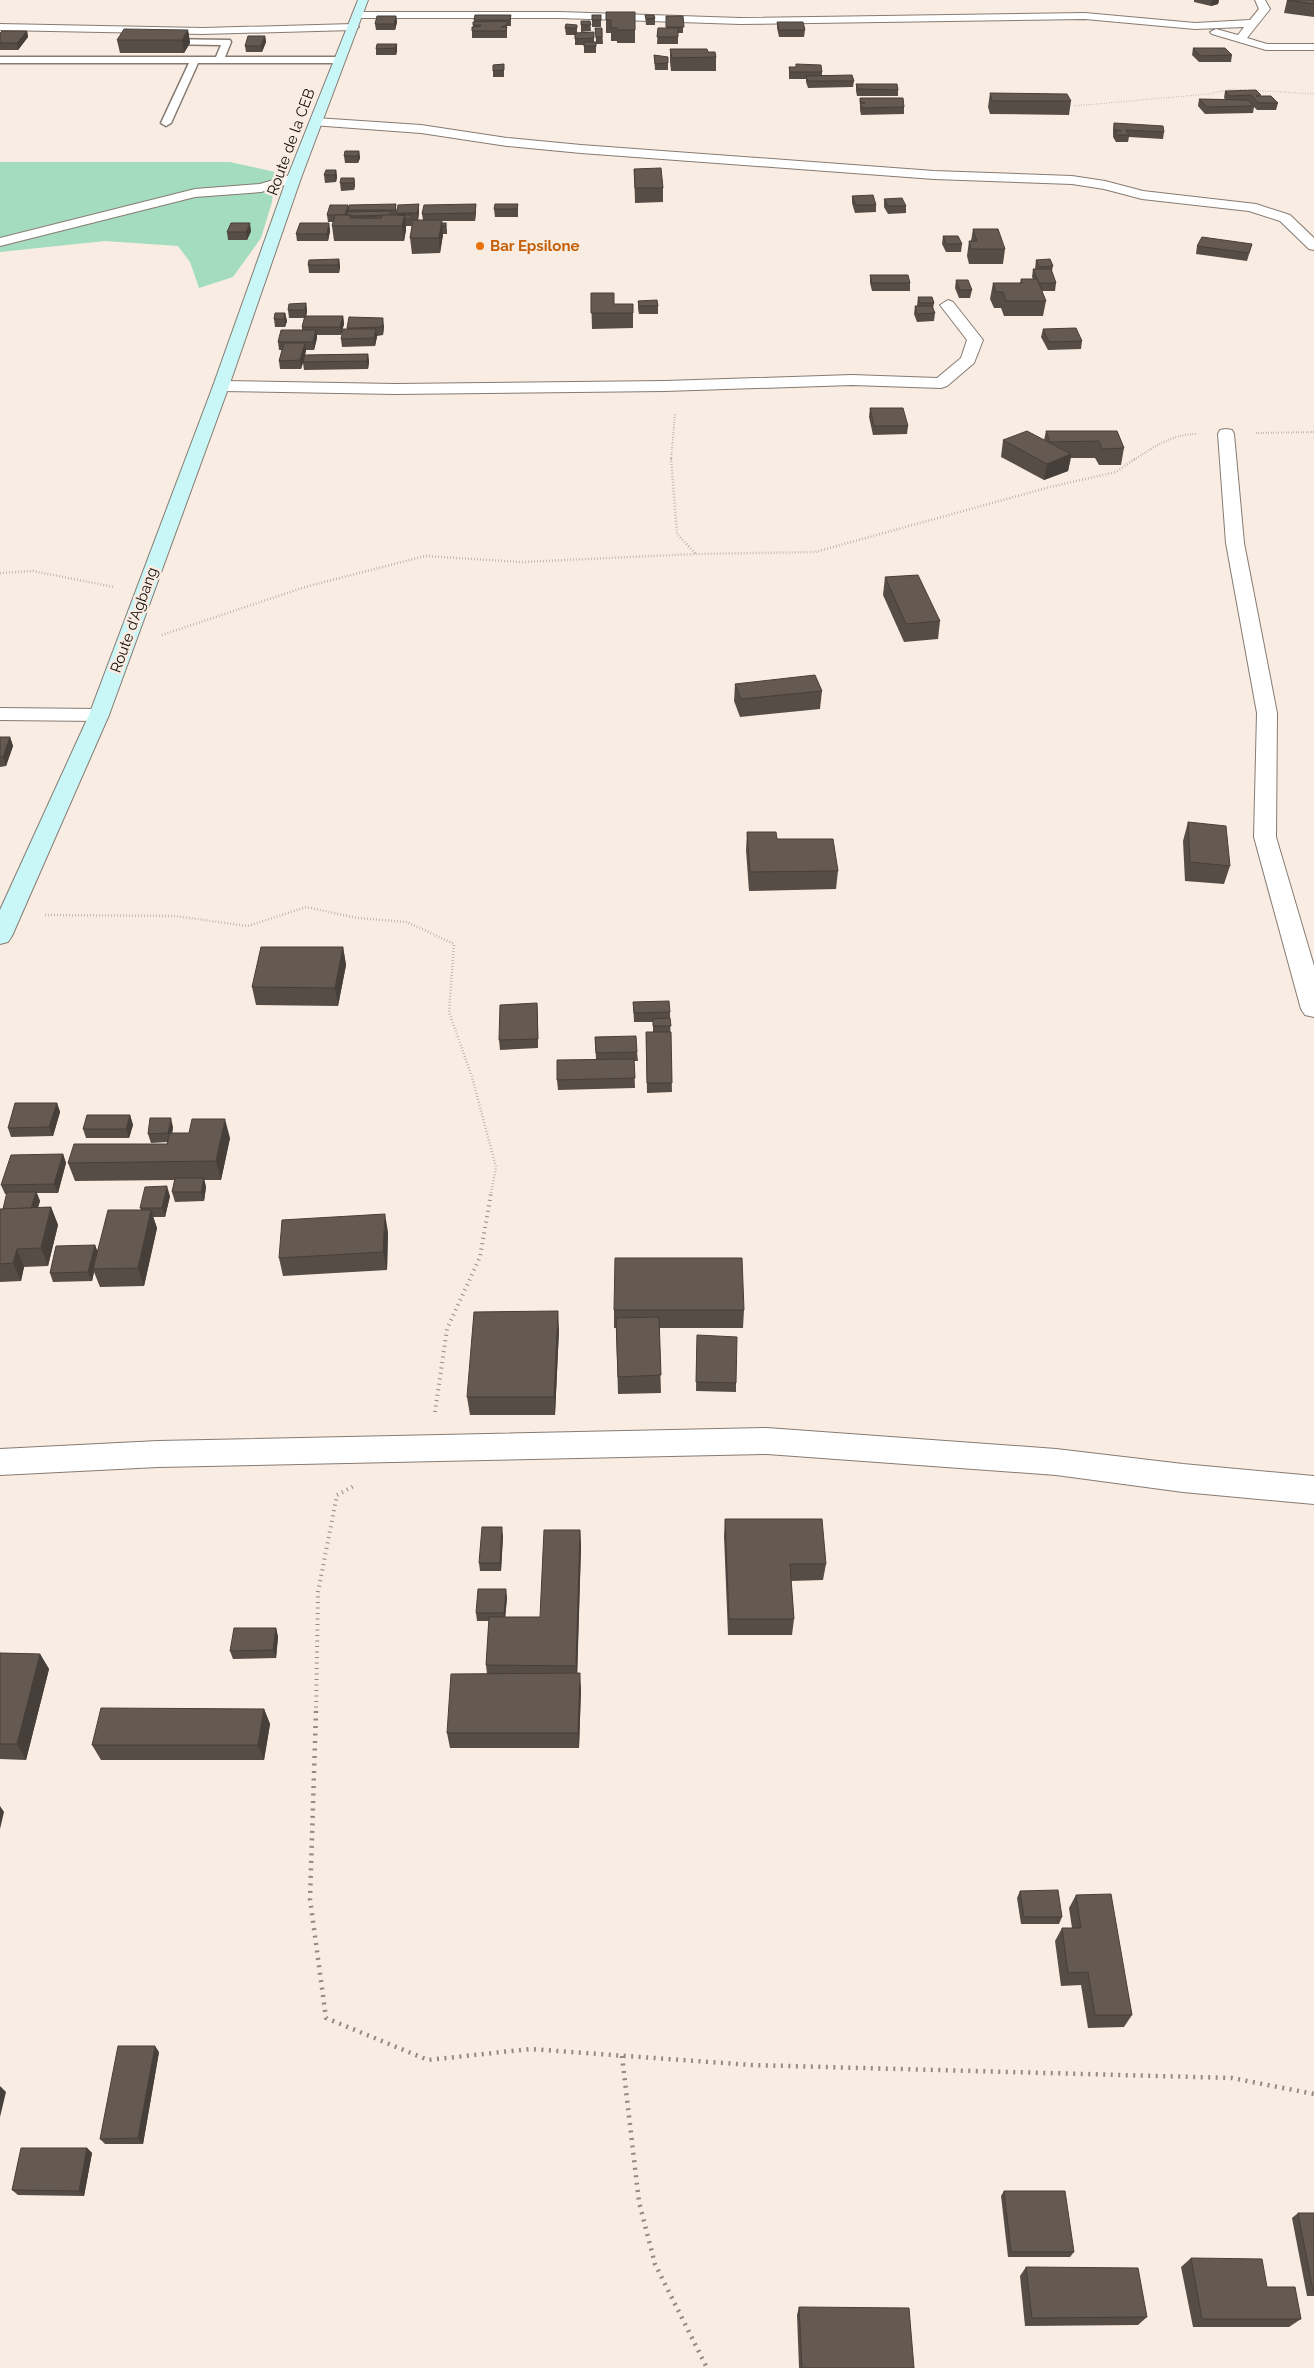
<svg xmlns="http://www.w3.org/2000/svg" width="1314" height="2368" font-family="Raleway,sans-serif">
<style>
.green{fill:#a3dcbe}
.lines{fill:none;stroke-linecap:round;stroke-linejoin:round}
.lane-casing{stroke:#867b72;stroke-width:3}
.street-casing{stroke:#867b72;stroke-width:2}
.secondary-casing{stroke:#867b72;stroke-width:2}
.path-far4{stroke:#928982;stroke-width:1;stroke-dasharray:0.5 2;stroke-linecap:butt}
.path-far3{stroke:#928982;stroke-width:2;stroke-dasharray:0.5 2;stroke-linecap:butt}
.path-far2{stroke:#928982;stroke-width:2.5;stroke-dasharray:0.5 2.5;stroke-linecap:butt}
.path-far1{stroke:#928982;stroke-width:4;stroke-dasharray:1 4.5;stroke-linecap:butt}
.path{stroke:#928982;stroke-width:4.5;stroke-dasharray:2 5.5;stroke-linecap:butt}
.lane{fill:#fff;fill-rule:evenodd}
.street{fill:#fff;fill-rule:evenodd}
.secondary{fill:#c9f6f6;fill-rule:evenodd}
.wall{fill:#574d47}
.shaded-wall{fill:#473f39}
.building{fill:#655a52;stroke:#473f39}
.food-dot{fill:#e8710a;stroke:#f9ede3;stroke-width:2}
.labels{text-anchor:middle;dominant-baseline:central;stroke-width:5;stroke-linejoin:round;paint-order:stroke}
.far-street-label{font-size:15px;fill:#120e0a;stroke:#f9ede3}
.far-food-label{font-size:15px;font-weight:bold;fill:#c56008;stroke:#f9ede3;text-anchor:start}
</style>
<rect width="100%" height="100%" fill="#f9ede3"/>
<path class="green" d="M0,162H230L275,172L272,202L261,238L233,277L199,288L190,262L178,246L105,241L0,252Z"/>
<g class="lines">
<g class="lane-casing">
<path id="lane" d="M160,39L230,40L231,42L225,57H339L343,60L339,63H198L171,123L166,126L161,123L189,63H0V57H216L221,45L157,44L156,42Z"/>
</g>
<g class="street-casing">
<g id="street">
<path d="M1255,0H1265L1270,9L1247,38L1267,44H1314V50H1266L1212,34L1210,32L1216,29L1238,35L1244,27L1195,29L1085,19L740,24L560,18H358L352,15L358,12H560L740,18L1085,13L1195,23L1250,20L1259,9Z"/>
<path d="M0,24L203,28L353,24L359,27L353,30L203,34L0,30Z"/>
<path d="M316,118L421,125L507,138L581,145L934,171L1072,176L1105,181L1143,191L1256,204L1290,215L1314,238V250L1309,249L1280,221L1249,211L1142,199L1104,189L1072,184L934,179L581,153L507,146L421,133L312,125L310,122Z"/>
<path d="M294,174L301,178L299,181L261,192L195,197L0,246V238L195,189L260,184Z"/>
<path d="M948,300L953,302L983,340L974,363L947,386L941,388L852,385L665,391L395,394L221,391L215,389L213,386L215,383L221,381L395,384L665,381L852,375L937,378L961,358L967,340L940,305Z"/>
<path d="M1226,429L1232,430L1234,434L1244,543L1277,713L1276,837L1314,966V1017L1305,1015L1301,1009L1254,837L1257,713L1226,543L1218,434L1220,430Z"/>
<path d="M0,708L99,709L106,711L109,715L106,719L99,721L0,720Z"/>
<path d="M767,1428L1056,1449L1183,1464L1314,1476V1504L1183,1492L1056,1475L767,1454L158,1467L0,1475V1449L158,1441Z"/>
</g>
</g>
<g class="secondary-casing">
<path id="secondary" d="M358,0H368L301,178L229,386L109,715L12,936L8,942L0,944V910L89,715L213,386L287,178Z"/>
</g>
<path class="path-far4" d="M1074,106L1208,94L1233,89L1314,94"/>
<g class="path-far3">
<path d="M1256,433L1314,432"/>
<path d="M671,460L675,414"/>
<path d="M1134,460C1155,446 1172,434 1197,434"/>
</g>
<g class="path-far2">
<path d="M671,458L677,534L696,554"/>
<path d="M0,573L33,571L114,587"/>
<path d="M162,635L305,587L425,556L521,562L696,554L815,552L1050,487L1116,472L1136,458"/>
<path d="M45,915L175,916L248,926L306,907L357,918L407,922L454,944L449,1012L472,1077L496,1167L491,1194"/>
</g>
<g class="path-far1">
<path d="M435,1412L447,1329L480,1257L491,1193"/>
<path d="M316,1713L318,1592L337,1495L354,1486"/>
</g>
<g class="path">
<path d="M316,1711L310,1899L326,2018L428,2060L530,2049L751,2065L1232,2078L1314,2094"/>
<path d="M622,2056L639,2202L655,2264L707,2368"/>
</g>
<use href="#lane" class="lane"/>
<use href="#street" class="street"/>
<use href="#secondary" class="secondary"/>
</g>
<g class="wall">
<path d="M1194,0H1219L1218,4L1211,6L1194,2Z"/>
<path d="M1287,0H1314V17L1284,13Z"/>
<path d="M606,12H635V43H617V41H611V33H606Z"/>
<path d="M475,15H511V26H507V38H472V31Z"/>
<path d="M601,15V27H592V20Z"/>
<path d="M645,15L655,18V25H646Z"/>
<path d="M396,16L397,22L395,30H376L375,24Z"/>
<path d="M666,16H683V33H678V44H657L658,28H666Z"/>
<path d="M581,21H590L591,31L581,32Z"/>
<path d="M777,22L805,30L804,37H779L777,28Z"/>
<path d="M577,25V33L594,32V42H596L595,28H602L603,44H596V53H584V45H575V35H566L565,28Z"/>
<path d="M188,30L190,43L184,53H120L117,40Z"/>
<path d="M27,31L28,37L18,50H0V33Z"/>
<path d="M265,36L266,42L262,52H246L245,46Z"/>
<path d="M397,44V51L396,55H376V49Z"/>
<path d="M1193,48L1232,55L1231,62H1199L1192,55Z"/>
<path d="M670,49L716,57V71H671L670,62Z"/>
<path d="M654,55L668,63V70H655Z"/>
<path d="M504,64V77H493V65Z"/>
<path d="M789,67L822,72V75L854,81L853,87L808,88L806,82V79H789Z"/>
<path d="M856,84L898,90V96H857L856,91Z"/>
<path d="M1225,91L1261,96L1278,103L1276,110H1257L1254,107L1253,113L1205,114L1198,106L1199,99H1225L1224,98Z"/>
<path d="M990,93L1071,101L1069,115L990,114L988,107Z"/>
<path d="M860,98L904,107V114L861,115L860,110Z"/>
<path d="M1114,123L1164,132L1163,139L1129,137L1128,142H1116L1113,137V130Z"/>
<path d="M359,151L360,158L358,163H345L344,156Z"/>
<path d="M634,169L663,188V202L635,203Z"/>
<path d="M336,170L337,177L336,182L325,183L324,175Z"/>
<path d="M354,178L355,185L354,190L341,191L340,183Z"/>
<path d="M852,196L876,205V212L855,213L852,203Z"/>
<path d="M884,199L906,206V213L888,214L884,207Z"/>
<path d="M396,204V212H419L418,220H423L422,214L476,204V211L475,221H442V223H446L447,230V234H443L440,253L412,254L410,238L413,221H412V226H406V230L404,241H334L332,226L333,222H328L327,215L348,210Z"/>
<path d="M518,204V217H495L494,209Z"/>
<path d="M329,223L330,231L328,241H297L296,234Z"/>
<path d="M973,229L1005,249L1003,264H969L967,256L969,241H971Z"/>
<path d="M251,231L247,240H228L227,232Z"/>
<path d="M943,236L962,244L961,252H946L942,244Z"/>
<path d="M1252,244L1247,261L1196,254L1197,246Z"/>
<path d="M339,259L340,267L339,273H309L308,265Z"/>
<path d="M1036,260L1053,266L1052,271L1056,283L1055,291H1042L1046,301L1043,316H1004L1001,308H994L990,299L993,283H1020L1021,279H1033L1032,277L1033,269H1035Z"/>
<path d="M870,275L910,283V291H872L870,283Z"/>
<path d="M956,280L972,290L970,298H959L955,288Z"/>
<path d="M591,293L633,313V328L592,329Z"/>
<path d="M918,297L934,303L933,309L935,313L934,321L917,322L914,314L915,306H917Z"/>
<path d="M638,301L658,306V314H639L638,309Z"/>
<path d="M306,303L307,311L306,316H343L344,324L341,335H317V338L314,350H306L305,355L368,354L369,362L368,369L304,370L303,363L301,369H280L279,361L282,350H279L278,342L302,330V327L304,318H289L288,310Z"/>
<path d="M285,313L287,321L285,327H275L274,319Z"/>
<path d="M384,326L383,335L377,336L375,346L342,347L341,339L347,329V328Z"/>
<path d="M1043,329L1082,341L1081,349L1048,350L1041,337Z"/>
<path d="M870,408L908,426L907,434L873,435L869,417Z"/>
<path d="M1046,431H1117L1124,448L1121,465H1099L1095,458H1071L1068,471L1044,480L1001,457L1003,440H1044Z"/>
<path d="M885,577L940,621L938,639L904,642L883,595Z"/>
<path d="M735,684L822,691L820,709L740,717L734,701Z"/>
<path d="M0,737H10L13,746L6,766L0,767Z"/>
<path d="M1188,822L1230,866L1224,884L1185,881L1183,841Z"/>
<path d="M747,832L777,839L838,871L836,889L749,891L746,850Z"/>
<path d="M343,947L346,965L338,1006L256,1005L252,987Z"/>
<path d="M633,1002L670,1012L672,1092L647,1093L646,1032H653V1022H634Z"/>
<path d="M538,1013V1048L500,1050L499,1040Z"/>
<path d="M595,1037L637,1052L638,1061H634L635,1088L558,1090L557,1080L596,1060Z"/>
<path d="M57,1103L60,1112L53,1136L11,1137L8,1128Z"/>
<path d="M130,1115L133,1125L129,1138H86L83,1129Z"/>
<path d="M173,1127L172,1133L230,1138L221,1180H204L206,1187L204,1201L175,1202L172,1192L175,1180L75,1181L68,1163L167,1144L168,1142L151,1143L148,1134Z"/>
<path d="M63,1154L66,1163L58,1193H37L40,1201L38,1208L51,1207L58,1225L48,1266L24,1267L21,1281L0,1282V1209H3L7,1194H5L1,1185Z"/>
<path d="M170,1196L165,1217H153L157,1228L144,1286L100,1287L94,1272L92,1281L53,1282L50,1273L95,1245L97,1251L141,1210L140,1208Z"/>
<path d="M388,1232L387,1270L283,1276L279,1258Z"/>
<path d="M614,1310H744L743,1328H659L661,1393L618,1394L616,1328H614Z"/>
<path d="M559,1329L555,1415H470L467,1397Z"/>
<path d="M697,1335L736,1383V1392L696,1391Z"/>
<path d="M725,1519L826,1564L823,1580L791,1581L794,1619L792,1635H728L724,1536Z"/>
<path d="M580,1530L581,1547L577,1673L581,1689L579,1748H450L447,1733L487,1674L486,1665L489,1621H477L476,1613L507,1597L505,1617H540Z"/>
<path d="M503,1536L501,1571H480L479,1563Z"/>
<path d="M276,1628L278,1637L276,1658L233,1659L230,1651Z"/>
<path d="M0,1653L40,1654L49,1669L26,1760L0,1759Z"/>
<path d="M264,1709L270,1724L264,1760H101L92,1745Z"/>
<path d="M1020,1891L1062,1917L1059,1924H1021L1017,1898Z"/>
<path d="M1076,1895L1132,2015L1124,2027L1088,2028L1081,1985L1061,1986L1055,1941L1062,1928H1072L1069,1908Z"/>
<path d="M159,2052L143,2144H105L100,2139Z"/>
<path d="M87,2148L92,2153L84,2196L18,2195L12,2190Z"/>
<path d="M1004,2191L1074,2252L1070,2257H1008L1001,2196Z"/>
<path d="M1298,2213H1314V2296H1307L1292,2218Z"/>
<path d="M1191,2258L1267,2287L1301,2319L1289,2327H1193L1181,2267Z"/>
<path d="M1026,2267L1147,2317L1138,2325L1025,2326L1020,2276Z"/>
<path d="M799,2307L914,2368H799L797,2315Z"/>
</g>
<g class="shaded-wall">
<path d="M1212,0H1219L1218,4L1211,6Z"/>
<path d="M396,16L397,22L395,30L394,24Z"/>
<path d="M188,30L190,43L184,53L182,40Z"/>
<path d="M27,31L28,37L18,50L17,43Z"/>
<path d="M265,36L266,42L262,52L261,46Z"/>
<path d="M397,44V51L396,55L395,48Z"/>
<path d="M359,151L360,158L358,163V156Z"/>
<path d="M336,170L337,177L336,182L335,175Z"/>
<path d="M354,178L355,185L354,190Z"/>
<path d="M419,204V212L418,221L417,213Z"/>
<path d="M476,204V211L475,221V213Z"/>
<path d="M348,205V216L345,215Z"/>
<path d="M405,215L406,230L404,241L402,226Z"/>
<path d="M442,220L443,235L440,253L439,238Z"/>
<path d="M250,223L251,231L247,240L246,232Z"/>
<path d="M329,223L330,231L328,241L327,234Z"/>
<path d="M339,259L340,267L339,273L338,265Z"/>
<path d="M306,303L307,311L306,318L305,310Z"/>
<path d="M285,313L287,321L285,327L284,319Z"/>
<path d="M343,316L344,324L341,335L340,327Z"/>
<path d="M383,318L384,326L383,335L382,327Z"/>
<path d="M376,329L377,337L375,346L374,338Z"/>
<path d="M316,330L317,338L314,350L313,342Z"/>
<path d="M305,343L306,351L301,369L300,360Z"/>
<path d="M368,354L369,362L368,369L367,361Z"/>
<path d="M1071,454L1068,471L1044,480L1047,464Z"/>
<path d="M10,737L13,746L6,766L3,757Z"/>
<path d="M343,947L346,965L338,1006L335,988Z"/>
<path d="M537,1003L538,1013V1048V1039Z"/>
<path d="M57,1103L60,1112L53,1136L49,1127Z"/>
<path d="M130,1115L133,1125L129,1138L126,1129Z"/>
<path d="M171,1118L173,1127L171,1142L168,1133Z"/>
<path d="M225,1119L230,1138L221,1180L216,1161Z"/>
<path d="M63,1154L66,1163L58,1193L54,1184Z"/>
<path d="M204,1178L206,1187L204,1201L201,1192Z"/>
<path d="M167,1186L170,1196L165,1217L162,1208Z"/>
<path d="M36,1192L40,1201L33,1222L30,1213Z"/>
<path d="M51,1207L58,1225L48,1266L41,1248Z"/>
<path d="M151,1210L157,1228L144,1286L138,1268Z"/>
<path d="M385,1214L388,1232L387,1270L383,1252Z"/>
<path d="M95,1245L99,1255L93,1269L94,1272L92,1281L88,1272Z"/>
<path d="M17,1249L24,1267L21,1281L13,1263Z"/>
<path d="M558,1311L559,1329L555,1415L554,1397Z"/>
<path d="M502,1527L503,1536L501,1571L500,1563Z"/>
<path d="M580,1530L581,1547L577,1682L576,1666Z"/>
<path d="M506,1589L507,1597L505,1621L504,1613Z"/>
<path d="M276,1628L278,1637L276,1658L273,1650Z"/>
<path d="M40,1654L49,1669L26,1760L17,1744Z"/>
<path d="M580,1673L581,1689L579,1748L578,1733Z"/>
<path d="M264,1709L270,1724L264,1760L258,1745Z"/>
<path d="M0,1806L4,1812L0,1829Z"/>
<path d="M155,2046L159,2052L143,2144L138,2138Z"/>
<path d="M0,2086L6,2092L0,2117Z"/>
<path d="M87,2148L92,2153L84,2196L79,2191Z"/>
</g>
<g class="building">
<path d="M1287,0H1314V4Z"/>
<path d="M606,12H635V30H617V28H611V20H606Z"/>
<path d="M475,15H511L510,20H474Z"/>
<rect x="592" y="15" width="9" height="5"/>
<path d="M645,15H654L655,18L646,19Z"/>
<path d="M377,16H396L394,24H375Z"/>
<path d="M666,16H683L684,27H666Z"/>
<path d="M507,21V25L501,27H507L506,31H472V27L481,26V25H473V22Z"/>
<path d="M581,21H590L591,25H581Z"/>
<path d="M777,22H803L805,30H779Z"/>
<path d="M566,24L577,25V28H565Z"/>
<path d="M595,28H602V37H596Z"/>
<path d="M658,28H678V37H657Z"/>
<path d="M124,29L188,30L182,40H117Z"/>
<path d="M2,31H27L17,43H0V33Z"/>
<path d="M594,32V38L575,39V33Z"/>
<path d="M248,36H265L261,46H245Z"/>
<rect x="584" y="42" width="12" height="4"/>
<path d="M377,44H397L395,48L376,49Z"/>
<path d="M1193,48H1225L1232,55L1200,56Z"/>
<path d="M670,49H707L708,52H715L716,57L672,58Z"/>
<path d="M654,55L668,57V63L655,64Z"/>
<path d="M504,64V70L493,71V65Z"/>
<path d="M796,64L821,65L822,72H790L789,67H796Z"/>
<path d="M852,75L854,81H808L806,76Z"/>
<path d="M856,84H897L898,90L858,89Z"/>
<path d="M1256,90L1261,95L1256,96H1271L1278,103H1258L1251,95L1230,96L1225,91Z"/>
<path d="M990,93L1067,94L1071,101H992Z"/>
<path d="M860,98H903L904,107L862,108L860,103H865L860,102Z"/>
<path d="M1199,99L1248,100L1254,106L1207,107Z"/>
<path d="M1114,123L1163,126L1164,132L1126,130L1129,135H1117L1115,131H1121L1114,129Z"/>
<path d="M345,151H359L358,156H344Z"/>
<path d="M661,168L663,188H635L634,169Z"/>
<path d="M326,170H336L335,175H324Z"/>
<path d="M341,178H354V183H340Z"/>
<path d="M873,195L876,205H856L852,196Z"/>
<path d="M902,198L906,206H888L884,199Z"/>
<path d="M396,204L395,210H348L349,205Z"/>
<path d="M419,204L417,213H396L398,205Z"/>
<path d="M476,204L475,213L422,214L424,205Z"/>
<path d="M495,204H518L517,209H494Z"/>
<path d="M330,205H348L345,215H327Z"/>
<path d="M390,211V215L351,216V215H347V212Z"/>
<path d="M335,215H351L350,218H381L382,215H405L402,226H332Z"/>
<path d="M398,215H412L411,219H405V215Z"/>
<path d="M382,216L381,218H359V217Z"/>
<path d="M413,220H442L439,238H410Z"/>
<path d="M231,223H250L246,232H227Z"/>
<path d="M300,223H329L327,234H296Z"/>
<rect x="442" y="223" width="4" height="3"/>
<path d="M973,229H998L1005,249H971L969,241H977Z"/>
<path d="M943,236H958L962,244H946Z"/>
<path d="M1202,237L1252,244L1249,253L1197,246Z"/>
<path d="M339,259L338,265H308L309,260Z"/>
<path d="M1050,259L1053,266L1039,267L1036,260Z"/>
<path d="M1033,269H1051L1056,283H1039Z"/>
<path d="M870,275H908L910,283H872Z"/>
<path d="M1021,279H1037L1046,301H1006L1003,292H996L993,283H1022Z"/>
<path d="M956,280H968L972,290H960Z"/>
<path d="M591,293H614V304H633V313H591Z"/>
<path d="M918,297H932L934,303H920Z"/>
<path d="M657,300L658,306H639L638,301Z"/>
<path d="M306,303L305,310H288L289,304Z"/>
<path d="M915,306H932L935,313L917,314Z"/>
<path d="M275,313H285L284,319H274Z"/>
<path d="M305,316H343L340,327H302Z"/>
<path d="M349,317L383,318L382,327L347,328Z"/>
<path d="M1076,328L1082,341L1049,342L1043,329Z"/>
<path d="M343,329H376L374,338L341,339Z"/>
<path d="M281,330H316L313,342H278Z"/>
<path d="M284,343H305L300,360L279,361Z"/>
<path d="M368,354L367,361L303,362L305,355Z"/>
<path d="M870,408H903L908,426H874Z"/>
<path d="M1027,431L1071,454L1047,464L1003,440Z"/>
<path d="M1046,431H1117L1124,448L1102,449L1099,441L1050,442Z"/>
<path d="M918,575L940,621L906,624L885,577Z"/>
<path d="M815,675L822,691L741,699L735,684Z"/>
<path d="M0,737H10L3,757H0Z"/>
<path d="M1188,822L1226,826L1230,866L1190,862Z"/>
<path d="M747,832H776L777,839H833L838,871L750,872Z"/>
<path d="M261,947H343L335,988L252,987Z"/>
<path d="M669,1001L670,1012L634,1013L633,1002Z"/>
<path d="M537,1003L538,1039L499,1040L500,1005Z"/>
<path d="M670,1018L671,1026H653V1019Z"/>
<path d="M646,1032H671L672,1083H647Z"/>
<path d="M636,1036L637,1052L596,1053L595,1037Z"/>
<path d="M634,1059L635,1078L557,1080V1060Z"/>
<path d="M15,1103H57L49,1127L8,1128Z"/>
<path d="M87,1115H130L126,1129H83Z"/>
<path d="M150,1118H171L168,1133L148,1134Z"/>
<path d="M192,1119H225L216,1161L68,1163L74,1144H167L170,1133H189Z"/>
<path d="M63,1154L54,1184L1,1185L11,1155Z"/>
<path d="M175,1178H204L201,1192H172Z"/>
<path d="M167,1186L162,1208H140L145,1187Z"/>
<path d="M7,1192H36L31,1208L3,1209Z"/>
<path d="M51,1207L41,1248L17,1249L13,1263L0,1264V1209Z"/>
<path d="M108,1210H151L138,1268L93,1269Z"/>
<path d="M385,1214L383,1252L279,1258L282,1220Z"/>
<path d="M95,1245L88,1272L50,1273L56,1246Z"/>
<path d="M615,1258H742L744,1310H614Z"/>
<path d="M558,1311L554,1397H467L474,1312Z"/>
<path d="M659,1317L661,1375L618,1377L616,1318Z"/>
<path d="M697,1335L737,1337L736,1383L696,1382Z"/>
<path d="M725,1519H822L826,1564H790L794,1619H729Z"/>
<path d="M482,1527H502L500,1563H479Z"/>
<path d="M544,1530H580L576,1666L486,1665L489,1617H540Z"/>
<path d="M478,1589H506L504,1613H476Z"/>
<path d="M234,1628H276L273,1650L230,1651Z"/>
<path d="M0,1653L40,1654L17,1744H0Z"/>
<path d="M580,1673L578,1733H447L451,1674Z"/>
<path d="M101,1708L264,1709L258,1745H92Z"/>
<path d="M1058,1890L1062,1917H1024L1020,1891Z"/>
<path d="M1111,1894L1132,2015H1095L1088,1972L1068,1973L1062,1928H1081L1076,1895Z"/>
<path d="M118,2046H155L138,2138L100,2139Z"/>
<path d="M21,2148H87L79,2191L12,2190Z"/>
<path d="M1004,2191H1065L1074,2252H1011Z"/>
<path d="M1298,2213H1314V2291H1313Z"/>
<path d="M1191,2258L1262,2259L1267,2287H1295L1301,2319H1202Z"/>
<path d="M1026,2267L1138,2268L1147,2317L1032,2318Z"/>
<path d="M799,2307L909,2308L914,2368H802Z"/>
</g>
<circle class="food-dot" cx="480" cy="246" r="5"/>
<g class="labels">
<g class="far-street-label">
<text transform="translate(291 142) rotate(-70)">Route de la CEB</text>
<text transform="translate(134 620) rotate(-70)">Route d'Agbang</text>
</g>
<g class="far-food-label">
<text x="490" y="246">Bar Epsilone</text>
</g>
</g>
</svg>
